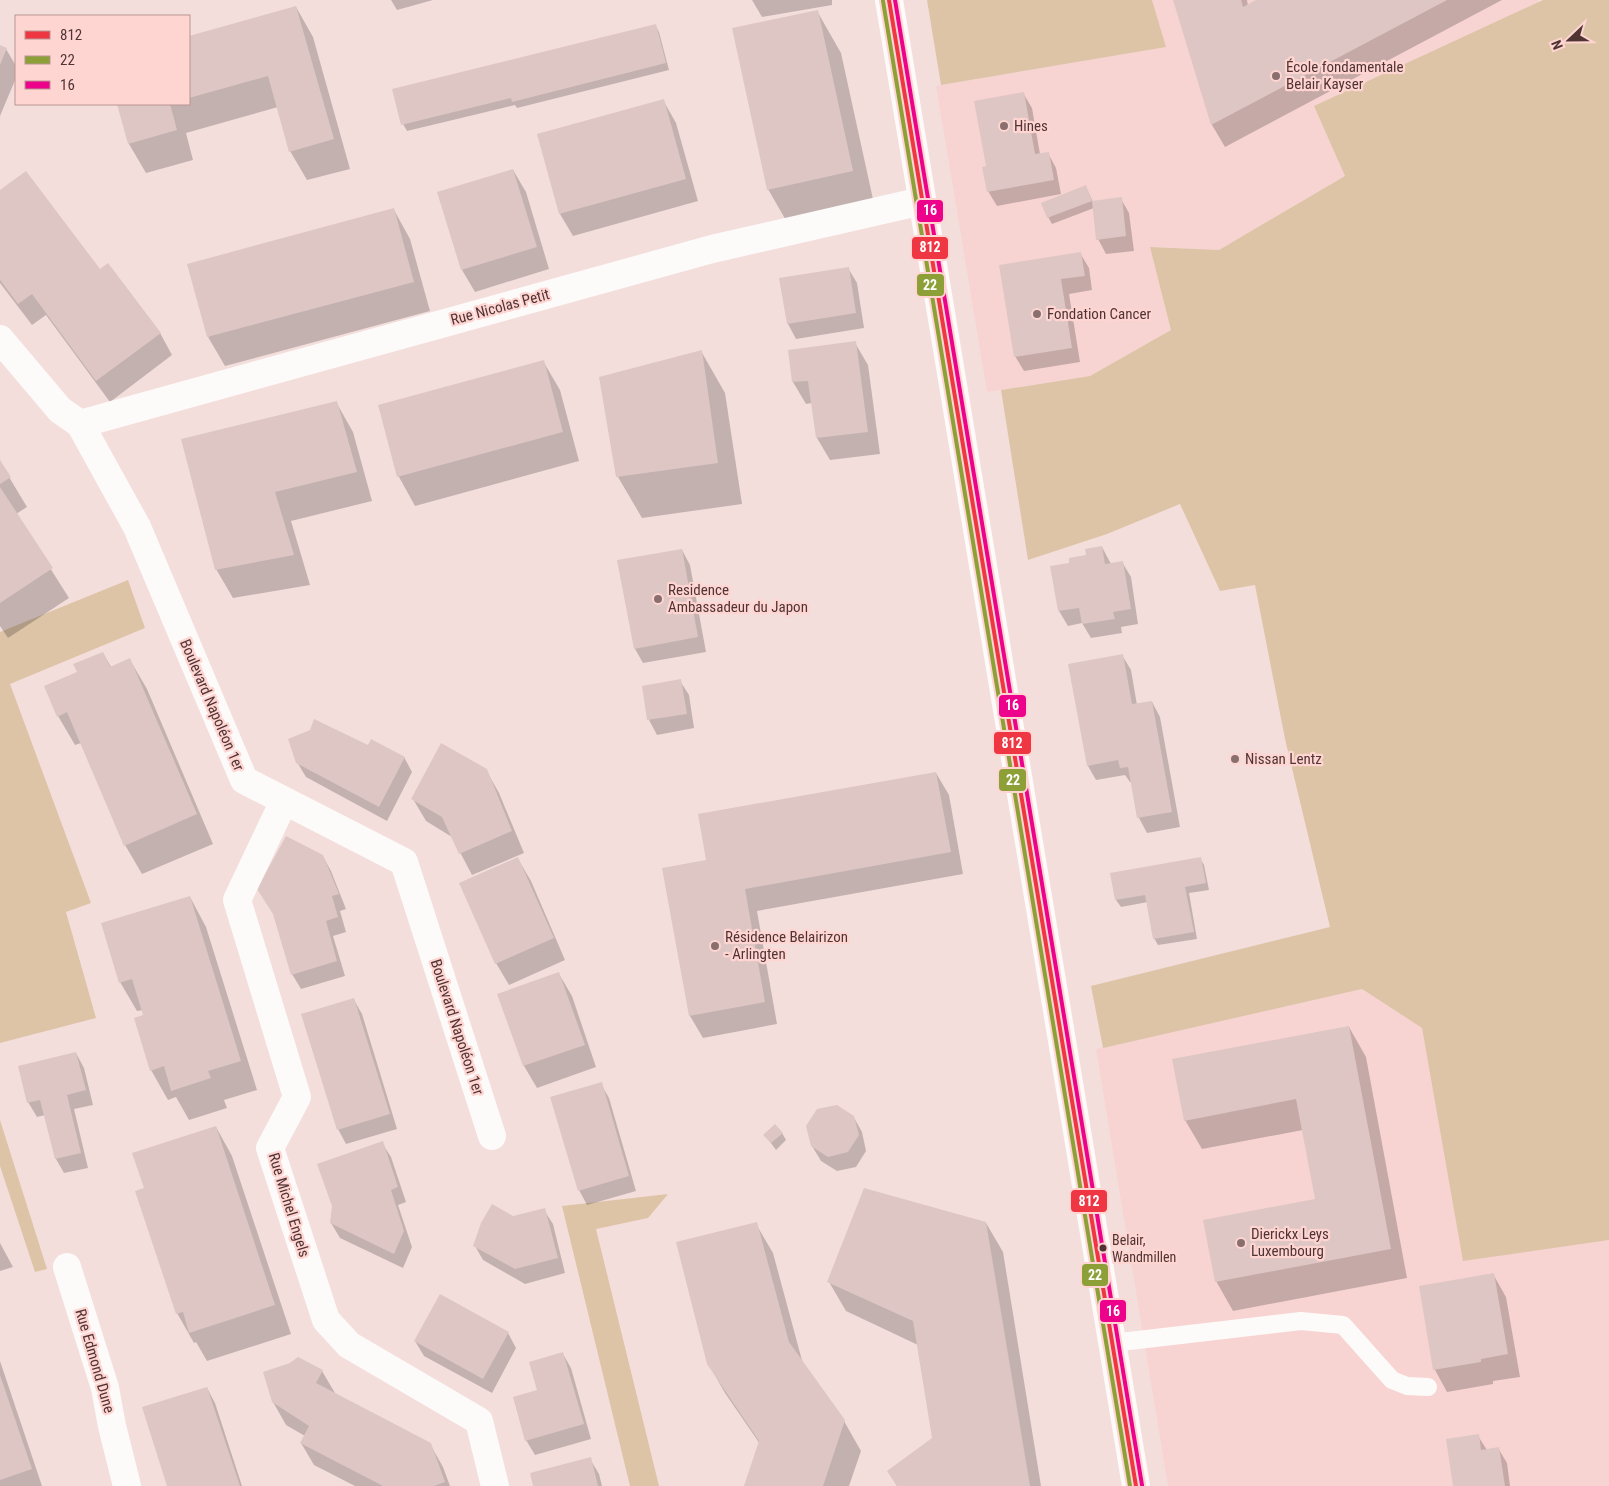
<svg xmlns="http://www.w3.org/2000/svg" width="1609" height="1486" font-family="'Roboto Condensed',sans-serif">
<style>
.built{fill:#f7d4d1}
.green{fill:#ddc4a7}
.shadow{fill:#0003}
.building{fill:#ddc6c4}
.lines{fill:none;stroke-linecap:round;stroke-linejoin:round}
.service{stroke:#fdfafa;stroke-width:18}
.minor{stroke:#fdfafa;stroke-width:28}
.primary{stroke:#fdfafa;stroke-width:28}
.bus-1-casing{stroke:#ffd5d2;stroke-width:8}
.bus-2-casing{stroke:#ffd5d2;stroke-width:8}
.bus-3-casing{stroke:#ffd5d2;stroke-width:8}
.bus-1{stroke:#ef3744;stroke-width:4}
.bus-2{stroke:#8ca037;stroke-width:4}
.bus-3{stroke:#ed028c;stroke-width:4}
.poi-dot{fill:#89706e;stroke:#ffd5d2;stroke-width:2}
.bus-dot{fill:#4f3433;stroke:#ffd5d2;stroke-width:2}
.labels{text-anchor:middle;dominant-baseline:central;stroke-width:4.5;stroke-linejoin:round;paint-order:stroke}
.bus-label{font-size:14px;fill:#4f3433;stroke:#ffd5d2;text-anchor:start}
.poi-label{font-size:15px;fill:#4f3433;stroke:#ffd5d2;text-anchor:start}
.street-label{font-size:15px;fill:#4f3433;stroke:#ffd5d2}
.line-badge{stroke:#ffd5d2;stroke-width:2}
.badge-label{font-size:14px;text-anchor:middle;font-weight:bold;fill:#fff}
</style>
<rect width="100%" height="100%" fill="#f4dedc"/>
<g class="built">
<path d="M1152,0H1538L1539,2L1315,106L1345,176L1219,250L1151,247L1171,330L1090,376L987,392L936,86L1165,47Z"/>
<path d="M1362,989L1422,1028L1464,1260L1609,1240V1486H1168L1096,1049Z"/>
</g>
<g class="green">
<path d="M927,0H1152L1166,47L941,85Z"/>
<path d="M1543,0H1609V1240L1463,1261L1422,1028L1362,989L1103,1048L1091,986L1330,927L1285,739L1255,585L1220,591L1180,504L1107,534L1028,560L1001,390L1090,376L1171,330L1150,247L1219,250L1345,176L1314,106Z"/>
<path d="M128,580L145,628L10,684L91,903L66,912L96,1018L0,1043V632Z"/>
<path d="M0,1120L47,1269L35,1272L0,1166Z"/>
<path d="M668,1194L648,1218L596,1229L659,1486H630L562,1206Z"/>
</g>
<g class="shadow">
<path d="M391,0H433L397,10Z"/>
<path d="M752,0H832V5L762,17Z"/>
<path d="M1174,0H1247L1248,6L1259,0H1502L1225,147L1212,125Z"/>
<path d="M296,7L313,37L350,169L307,180L290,151L278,107L186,133L193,160L146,173L129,144L118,104H189V37Z"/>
<path d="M817,11L841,53L876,213L792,231L768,189Z"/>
<path d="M655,25L659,32L669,70L517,108L515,105L407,131L403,124Z"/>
<path d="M0,46L6,49L16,66V78L0,116Z"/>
<path d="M1023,93L1032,108L1040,154L1048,153L1056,168L1061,194L997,206L988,191L987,168Z"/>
<path d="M663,100L676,123L698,201L573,236L560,214Z"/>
<path d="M513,170L526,192L549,269L475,292L462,270Z"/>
<path d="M1086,187L1093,202L1121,199L1129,213L1134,251L1106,254L1098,239L1094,208L1052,224L1048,217Z"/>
<path d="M0,192L99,271L160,333L172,355L110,402L46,315L32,325L0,283Z"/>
<path d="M394,210L410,239L430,311L225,366L208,337Z"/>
<path d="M1080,253L1089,268L1092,290L1069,294L1080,362L1024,371L1015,356L1001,266Z"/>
<path d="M848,268L857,283L864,328L796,339L788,324L781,279Z"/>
<path d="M855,343L868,365L880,454L830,460L817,438L812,403L806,404L793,382L789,351Z"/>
<path d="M701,351L725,393L742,504L642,518L618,477Z"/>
<path d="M543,361L560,390L579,461L415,506L399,477L380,406Z"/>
<path d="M336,402L353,432L372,501L291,521L310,585L233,598L216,569Z"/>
<path d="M0,462L27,507L16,514L69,598L8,638L0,626Z"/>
<path d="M1102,547L1111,564L1122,562L1131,577L1138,624L1121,627L1122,633L1091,638L1082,623L1068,626L1059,611L1052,567L1071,564Z"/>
<path d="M682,550L690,565L706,652L643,663L635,649Z"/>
<path d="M103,653L111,667L130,660L147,689L213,844L142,874L125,845L81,743L75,745L58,716L78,673Z"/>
<path d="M1122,655L1131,670L1137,705L1152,702L1160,717L1180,827L1147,833L1139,818L1132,782H1130L1125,775L1096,780L1088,766Z"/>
<path d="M680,681L689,695L694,728L657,735L649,720L643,687Z"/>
<path d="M368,746L404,757L412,772L387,821L306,777L297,762Z"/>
<path d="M486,770L499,793L524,853L472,875L452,837L426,821L413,799Z"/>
<path d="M936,773L949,795L963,874L757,911L777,1024L703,1038L690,1016L663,869L708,861Z"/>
<path d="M322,855L331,871L346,909L340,911L346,932L333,936L345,976L301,989L292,974Z"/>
<path d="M1200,858L1204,865L1209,890L1189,893L1197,939L1158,945L1154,938L1148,902L1121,907L1116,900L1112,874Z"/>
<path d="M518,859L531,881L565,960L509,985L496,963Z"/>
<path d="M190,897L206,927L257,1090L224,1100L227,1108L189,1120L176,1097L168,1100L151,1070L143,1010L137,1011L120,982Z"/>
<path d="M559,974L572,996L596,1067L537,1088L524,1066Z"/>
<path d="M354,1000L362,1014L397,1129L346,1144L338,1129Z"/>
<path d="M1349,1027L1366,1057L1407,1278L1233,1311L1216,1281L1316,1200L1303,1130L1202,1149L1185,1120Z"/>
<path d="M76,1053L84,1068L93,1105L74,1109L88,1168L64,1173L56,1159L45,1115L37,1117L28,1102Z"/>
<path d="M601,1084L609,1098L636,1191L587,1205L579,1190Z"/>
<path d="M853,1116L862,1132L866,1151L856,1167L837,1171L821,1161L812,1146Z"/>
<path d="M216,1127L232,1156L291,1334L207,1361L196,1342L194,1343L177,1313L146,1189Z"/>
<path d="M782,1133L786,1140L776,1150L765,1135Z"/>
<path d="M382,1143L391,1157L406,1202L398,1205L412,1247L403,1268L340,1238L331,1223Z"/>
<path d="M544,1210L553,1224L565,1273L525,1284L483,1260L475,1246L513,1218Z"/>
<path d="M986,1223L1003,1252L1041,1486H897L888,1471L934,1438L918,1345L846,1311L829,1282Z"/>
<path d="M756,1224L773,1253L803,1364L844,1421L861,1451L849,1486H745L760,1444L725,1393L708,1363Z"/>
<path d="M0,1243L13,1267L0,1271Z"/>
<path d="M1493,1274L1506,1297L1520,1377L1493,1381V1384L1447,1392L1435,1370L1420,1287Z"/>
<path d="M508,1333L516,1348L492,1393L424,1356L415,1341Z"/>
<path d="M563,1354L571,1368L591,1439L535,1455L526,1440L539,1391Z"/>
<path d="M0,1361L42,1486H0Z"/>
<path d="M322,1371L335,1393L334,1394L430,1444L443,1467L450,1486H355L314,1465L301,1443L305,1436L286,1425L273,1402Z"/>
<path d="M207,1388L215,1403L242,1486H168Z"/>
<path d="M1478,1436L1487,1450L1498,1448L1507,1463L1510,1486H1455Z"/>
<path d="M590,1459L599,1474L602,1486H535Z"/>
</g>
<g class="building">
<path d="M1173,0H1241L1243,7L1256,0H1447L1211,125Z"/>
<path d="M296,6L334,139L289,152L268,76L189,98V36Z"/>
<path d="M818,10L853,171L767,190L732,28Z"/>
<path d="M656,24L666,63L512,102L511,98L401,125L392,89Z"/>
<path d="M0,45L7,48L0,65Z"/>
<path d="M1024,92L1035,154L1049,152L1054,180L987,192L982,167L986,166L974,101Z"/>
<path d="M664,99L686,179L559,214L537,134Z"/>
<path d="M117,104H170L177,130L128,144Z"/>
<path d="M513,169L537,247L461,270L437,192Z"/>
<path d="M26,171L100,269L108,263L161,333L96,381L32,294L18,304L0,280V190Z"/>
<path d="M1086,185L1092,201L1047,218L1041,203Z"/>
<path d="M1122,197L1126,236L1096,240L1092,201Z"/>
<path d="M394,208L414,282L207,337L187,264Z"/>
<path d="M1081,252L1085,276L1061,279L1072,348L1014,357L999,265Z"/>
<path d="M849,267L856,313L787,324L779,278Z"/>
<path d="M856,341L868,432L816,438L808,381L792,382L788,350Z"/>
<path d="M702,350L718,463L616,477L599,377Z"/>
<path d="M544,360L563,432L397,477L378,405Z"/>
<path d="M337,401L357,472L275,492L294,555L215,570L181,439Z"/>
<path d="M0,460L11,477L0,484Z"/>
<path d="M0,487L53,568L0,603Z"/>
<path d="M1102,546L1105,564L1123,561L1131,609L1113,612L1115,619L1082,624L1079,608L1058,611L1050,566L1069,563V558L1086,555L1085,549Z"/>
<path d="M682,549L698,637L634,649L617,560Z"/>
<path d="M103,652L110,667L130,658L197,814L124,846L67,712L57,717L44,686L77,672L73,664Z"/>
<path d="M1123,654L1132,704L1152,701L1172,812L1137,818L1128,767L1120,768L1118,760L1087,766L1068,664Z"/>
<path d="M681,679L687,714L647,720L642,686Z"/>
<path d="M314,719L368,745L371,739L405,757L379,807L296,763L288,739L310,730Z"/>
<path d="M441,743L487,769L512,831L459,854L442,817L411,799Z"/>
<path d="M936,772L951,852L745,889L765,1002L689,1016L662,868L706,860L698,814Z"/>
<path d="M286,836L323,855L339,894L332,896L338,917L326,921L337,961L291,975L273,914L257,889Z"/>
<path d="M518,857L554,938L495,964L459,883Z"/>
<path d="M1201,857L1206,883L1185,887L1194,932L1153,939L1145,895L1115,900L1110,873Z"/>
<path d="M190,896L241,1061L208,1071L211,1078L171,1091L164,1066L150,1071L134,1018L143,1015L132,979L119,983L101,923Z"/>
<path d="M559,972L585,1045L523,1066L497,994Z"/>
<path d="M354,998L390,1114L337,1130L301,1014Z"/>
<path d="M1349,1026L1391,1249L1215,1282L1203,1220L1315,1199L1296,1099L1184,1121L1172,1059Z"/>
<path d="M76,1052L86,1090L67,1095L81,1153L55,1159L40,1100L27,1103L18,1066Z"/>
<path d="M602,1082L629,1176L578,1191L550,1097Z"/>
<path d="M837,1105L854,1116L859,1135L848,1152L828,1157L811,1146L806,1126L817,1109Z"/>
<path d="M775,1124L783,1133L771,1143L763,1135Z"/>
<path d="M216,1126L275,1305L189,1333L183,1312L176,1314L135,1191L144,1188L132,1153Z"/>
<path d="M383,1141L398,1187L391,1190L404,1231L394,1254L330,1223L332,1206L317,1164Z"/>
<path d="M864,1188L986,1222L1030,1486H897L887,1471L932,1438L913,1321L827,1282Z"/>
<path d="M492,1204L513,1216L545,1208L558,1258L515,1269L473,1246L481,1223Z"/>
<path d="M757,1222L789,1342L845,1420L823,1486H744L759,1441L707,1364L676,1242Z"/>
<path d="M1494,1273L1508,1354L1481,1359V1362L1433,1370L1419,1286Z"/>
<path d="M440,1294L509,1332L483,1379L414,1341Z"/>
<path d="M563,1352L584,1424L525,1441L513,1397L537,1390L529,1362Z"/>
<path d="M298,1357L323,1370L316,1383L431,1443L445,1482L434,1486H383L300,1443L309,1426L272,1402L263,1372L290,1363Z"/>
<path d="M0,1375L32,1469L0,1480Z"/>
<path d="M207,1387L240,1486H167L142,1407Z"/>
<path d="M1479,1434L1481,1450L1499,1447L1505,1486H1453L1446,1439Z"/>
<path d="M591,1457L598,1486H533L530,1473Z"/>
</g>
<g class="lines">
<path class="service" d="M1112,1343L1301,1321L1343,1325L1392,1380L1407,1386L1428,1387"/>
<g class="minor">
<path d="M0,339L60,410L80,424L137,527L244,780L404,862L492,1136"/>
<path d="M80,424L712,249L922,201"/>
<path d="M284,801L237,900L297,1097L270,1148L326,1320L349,1345L479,1421L495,1486"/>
<path d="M67,1267L105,1388L112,1426L127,1486"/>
</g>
<path class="primary" d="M889,0L1136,1486"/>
<g class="bus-1-casing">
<path id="bus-1" d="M889,0L1136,1486"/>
</g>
<g class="bus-2-casing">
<path id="bus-2" d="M883,1L1130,1486"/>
</g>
<g class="bus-3-casing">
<path id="bus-3" d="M895,0L1142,1485"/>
</g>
<use href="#bus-1" class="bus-1"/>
<use href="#bus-2" class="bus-2"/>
<use href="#bus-3" class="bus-3"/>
</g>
<g class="poi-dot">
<circle cx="1276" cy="76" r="5"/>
<circle cx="1004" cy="126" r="5"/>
<circle cx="1037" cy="314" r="5"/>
<circle cx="658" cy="599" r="5"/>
<circle cx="1235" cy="759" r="5"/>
<circle cx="715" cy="946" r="5"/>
<circle cx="1241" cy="1243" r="5"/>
</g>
<circle class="bus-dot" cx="1103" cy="1248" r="4.5"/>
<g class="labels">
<g class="bus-label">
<text x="1112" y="1240">Belair,<tspan x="1112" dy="17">Wandmillen</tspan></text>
</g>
<g class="poi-label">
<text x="1286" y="67">École fondamentale<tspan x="1286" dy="17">Belair Kayser</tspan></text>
<text x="1014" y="126">Hines</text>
<text x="1047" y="314">Fondation Cancer</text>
<text x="668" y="590">Residence<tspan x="668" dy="17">Ambassadeur du Japon</tspan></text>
<text x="1245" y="759">Nissan Lentz</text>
<text x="725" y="937">Résidence Belairizon<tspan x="725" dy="17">- Arlingten</tspan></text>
<text x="1251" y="1234">Dierickx Leys<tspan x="1251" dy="17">Luxembourg</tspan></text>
</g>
<g class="street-label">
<text transform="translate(500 307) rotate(-15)">Rue Nicolas Petit</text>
<text transform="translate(212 705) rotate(67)">Boulevard Napoléon 1er</text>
<text transform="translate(457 1027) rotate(72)">Boulevard Napoléon 1er</text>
<text transform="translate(289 1205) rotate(73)">Rue Michel Engels</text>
<text transform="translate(95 1361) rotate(74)">Rue Edmond Dune</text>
</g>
</g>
<g class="line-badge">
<rect x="916" y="199" width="28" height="24" rx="5" fill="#ed028c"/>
<rect x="911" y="236" width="38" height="24" rx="5" fill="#ef3744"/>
<rect x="916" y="273" width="29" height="24" rx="5" fill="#8ca037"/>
<rect x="998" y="694" width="29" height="24" rx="5" fill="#ed028c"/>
<rect x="993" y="731" width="39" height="24" rx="5" fill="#ef3744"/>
<rect x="998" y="768" width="29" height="24" rx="5" fill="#8ca037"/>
<rect x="1070" y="1189" width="38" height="24" rx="5" fill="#ef3744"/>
<rect x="1081" y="1263" width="28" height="24" rx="5" fill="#8ca037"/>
<rect x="1099" y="1299" width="28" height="24" rx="5" fill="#ed028c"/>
</g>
<g class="badge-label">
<text x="930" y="215">16</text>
<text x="930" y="252">812</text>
<text x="930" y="290">22</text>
<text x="1012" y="710">16</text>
<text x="1012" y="748">812</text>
<text x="1013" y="785">22</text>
<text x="1089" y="1206">812</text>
<text x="1095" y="1280">22</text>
<text x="1113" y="1316">16</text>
</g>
<rect x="15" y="15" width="175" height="90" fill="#ffd5d2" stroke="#b99592"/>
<rect x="25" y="31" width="25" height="8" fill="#ef3744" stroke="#b99592"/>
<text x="60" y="40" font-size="15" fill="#4f3433">812</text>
<rect x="25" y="56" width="25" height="8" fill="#8ca037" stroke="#b99592"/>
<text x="60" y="65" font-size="15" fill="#4f3433">22</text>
<rect x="25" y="81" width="25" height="8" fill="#ed028c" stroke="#b99592"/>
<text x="60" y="90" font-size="15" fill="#4f3433">16</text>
<g transform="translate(1569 40) rotate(248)" stroke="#ffd5d2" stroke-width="4" paint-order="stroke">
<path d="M0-4L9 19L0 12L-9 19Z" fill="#4f3433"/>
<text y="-8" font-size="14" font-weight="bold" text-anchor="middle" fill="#4f3433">N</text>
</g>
</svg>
